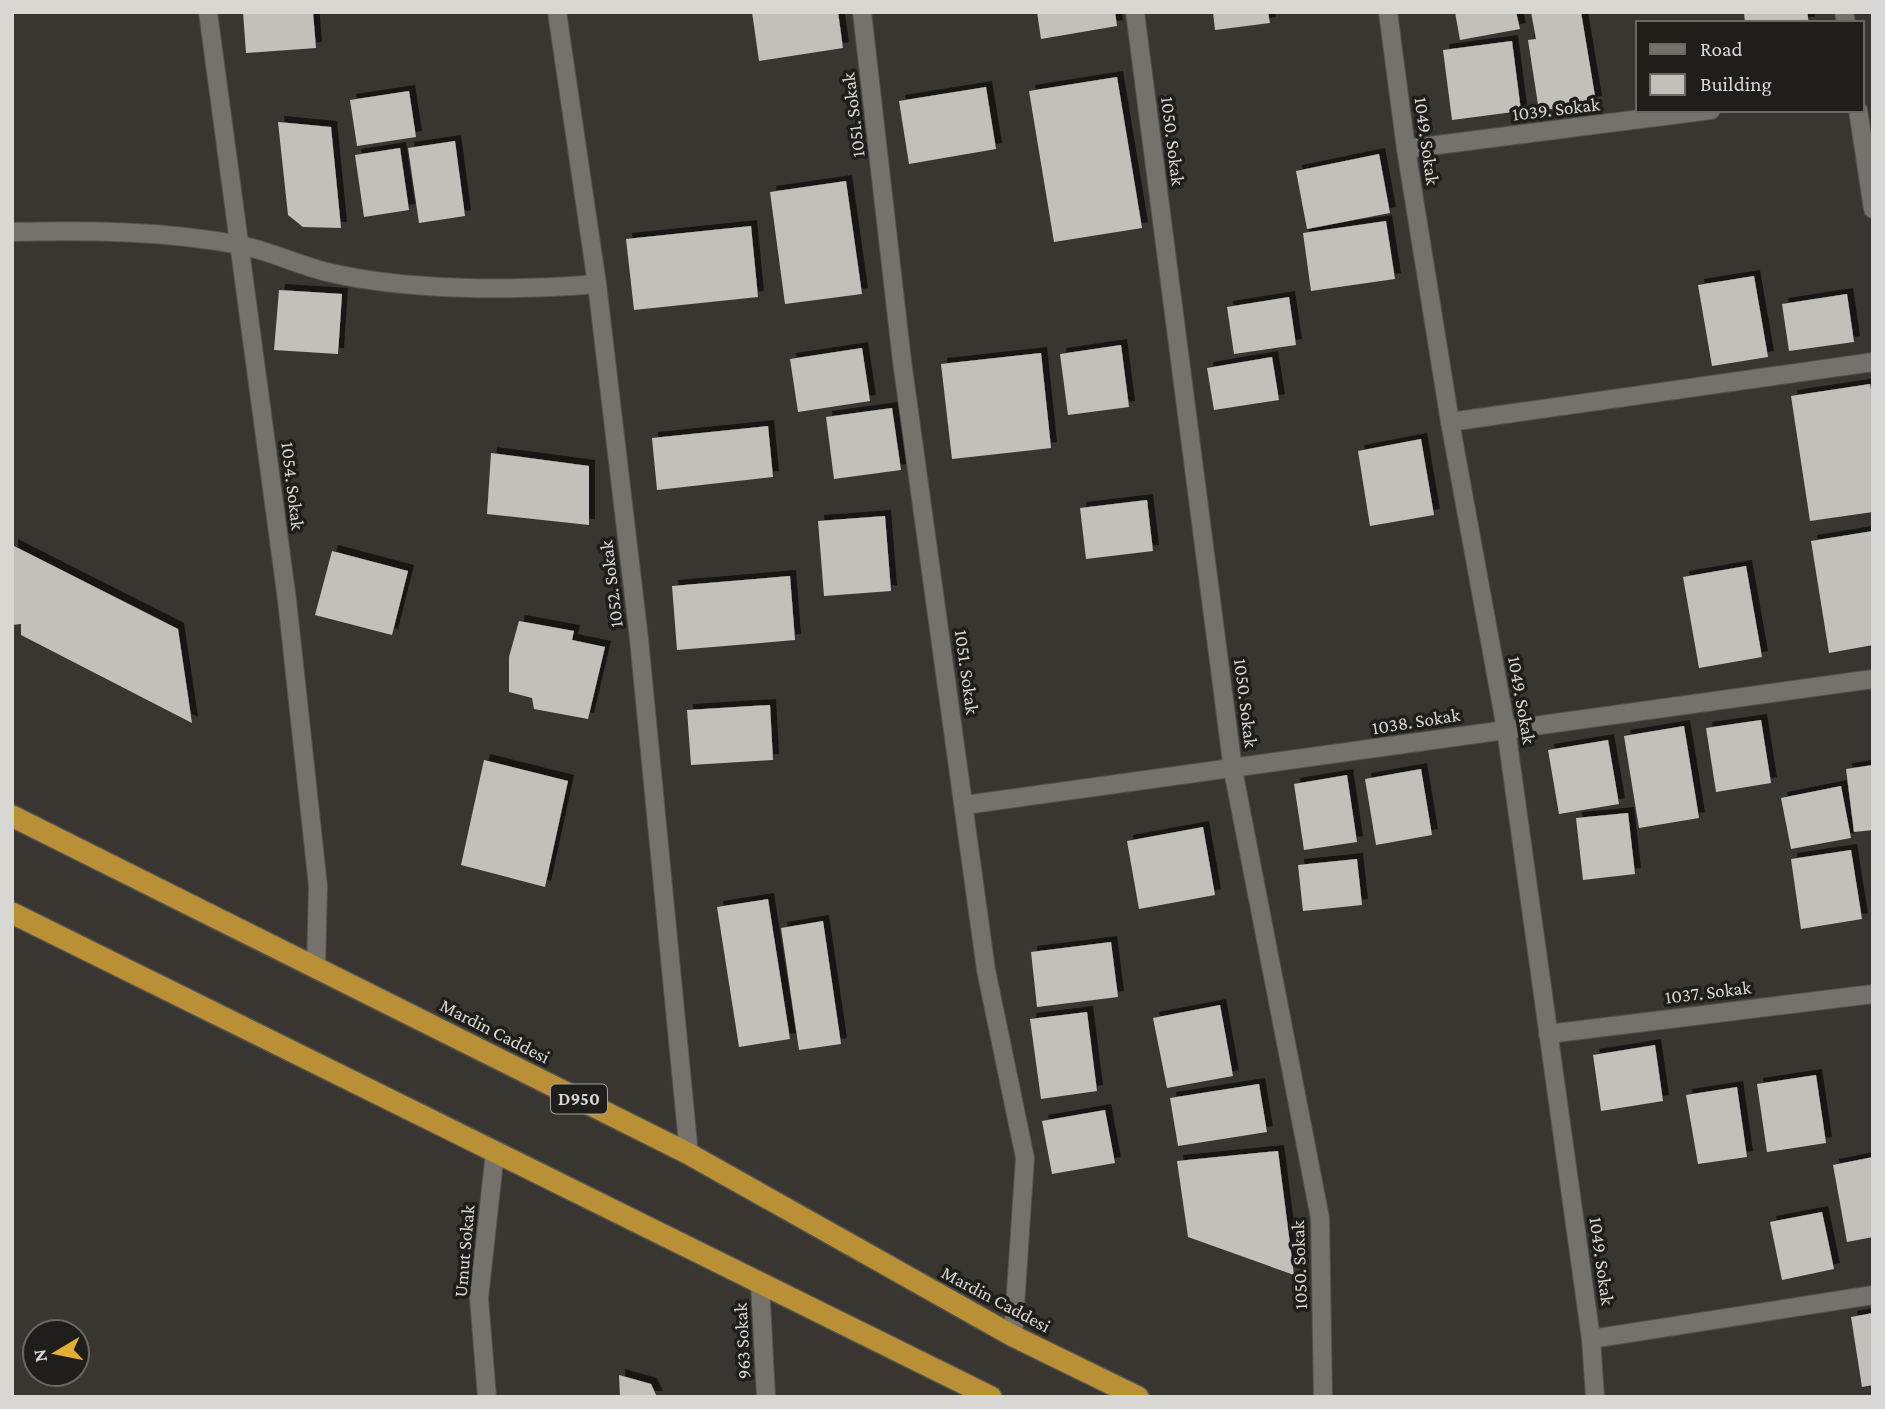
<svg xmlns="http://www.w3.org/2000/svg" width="1885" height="1409" font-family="'Crimson Pro',serif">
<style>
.building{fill:#c3c0b9;filter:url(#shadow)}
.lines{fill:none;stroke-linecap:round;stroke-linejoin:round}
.minor-casing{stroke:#54524d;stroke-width:20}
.highway-casing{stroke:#54524d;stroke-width:24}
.minor{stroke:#75726c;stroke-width:18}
.highway{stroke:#ba9036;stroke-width:21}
.labels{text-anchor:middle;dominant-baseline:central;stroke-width:7;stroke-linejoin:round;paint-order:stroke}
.shield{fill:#1f1e1b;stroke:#a1a09c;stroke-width:2}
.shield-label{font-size:18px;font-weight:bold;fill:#d9d7d4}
.street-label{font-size:19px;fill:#d9d7d4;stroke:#1f1e1b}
</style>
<defs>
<filter id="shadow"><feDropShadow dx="6" dy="-6" stdDeviation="0" flood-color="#0009"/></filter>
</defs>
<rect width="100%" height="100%" fill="#393631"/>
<g class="building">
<path d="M243,12H313L316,48L246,53Z"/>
<path d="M752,12H838L843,48L759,61Z"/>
<path d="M1037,12H1115L1117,26L1041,39Z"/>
<path d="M1213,12H1268L1270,23L1215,30Z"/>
<path d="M1455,12H1516L1520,29L1460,40Z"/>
<path d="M1531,12H1581L1596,102L1539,111L1528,40L1536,39Z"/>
<path d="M1744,12H1807L1809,23H1745Z"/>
<path d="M1512,41L1521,111L1452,120L1443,50Z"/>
<path d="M1117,77L1142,228L1054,242L1029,91Z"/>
<path d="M986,87L996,149L909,164L899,101Z"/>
<path d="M409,91L416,137L357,146L350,100Z"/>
<path d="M278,122L331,127L341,228L303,227L288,215Z"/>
<path d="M455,141L465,216L419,223L408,148Z"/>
<path d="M400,148L409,210L364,217L355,155Z"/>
<path d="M1379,154L1390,213L1307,229L1296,171Z"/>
<path d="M846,181L862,294L785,304L770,192Z"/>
<path d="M1386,221L1395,279L1311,291L1303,233Z"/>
<path d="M751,226L758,297L634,310L626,239Z"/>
<path d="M1754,276L1768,357L1712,366L1698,285Z"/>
<path d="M279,290L342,294L338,354L274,350Z"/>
<path d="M1847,294L1854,342L1789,351L1782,304Z"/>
<path d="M1289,297L1296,345L1234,354L1227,307Z"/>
<path d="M1121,345L1129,407L1068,415L1060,354Z"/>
<path d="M862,348L870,401L798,412L790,359Z"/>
<path d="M1041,353L1051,448L952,459L941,364Z"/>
<path d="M1272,357L1279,400L1214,410L1207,368Z"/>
<path d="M1870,384L1873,403V512L1810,521L1791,396Z"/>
<path d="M892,408L901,470L834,479L826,417Z"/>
<path d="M768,426L773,477L657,490L652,438Z"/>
<path d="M1421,439L1434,515L1370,526L1358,451Z"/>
<path d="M491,453L589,466V525L487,514Z"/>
<path d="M1147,500L1153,551L1086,559L1080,508Z"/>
<path d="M885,516L891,591L824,596L818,521Z"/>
<path d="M1873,531V645L1829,653L1811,541Z"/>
<path d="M12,545L178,629L192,723L21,635V624L12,625Z"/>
<path d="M332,551L408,571L392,635L315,615Z"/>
<path d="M1746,566L1762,657L1699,668L1683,577Z"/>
<path d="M790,576L795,640L677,650L672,586Z"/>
<path d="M519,621L574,631L572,640L605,647L588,719L534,709L532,698L509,692V657Z"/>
<path d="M770,705L773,760L691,765L687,710Z"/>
<path d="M1761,720L1771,783L1716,792L1706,728Z"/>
<path d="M1684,726L1699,818L1639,828L1624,736Z"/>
<path d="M1608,740L1619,804L1559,814L1548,750Z"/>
<path d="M484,760L568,781L545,887L461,865Z"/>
<path d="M1873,765V830L1854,832L1846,769Z"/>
<path d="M1421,769L1432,835L1376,845L1365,779Z"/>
<path d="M1347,775L1357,842L1304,850L1294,784Z"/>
<path d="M1841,786L1851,838L1791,849L1781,798Z"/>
<path d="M1628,813L1635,874L1583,880L1576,818Z"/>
<path d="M1203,827L1215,895L1139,909L1127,841Z"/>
<path d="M1851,850L1862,919L1801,929L1791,859Z"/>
<path d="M1357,859L1362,905L1303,911L1298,865Z"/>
<path d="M768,899L790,1039L739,1047L717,907Z"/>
<path d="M823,921L841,1044L799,1050L781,928Z"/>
<path d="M1111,942L1118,997L1037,1007L1031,952Z"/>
<path d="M1220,1005L1233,1076L1167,1088L1153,1018Z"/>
<path d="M1087,1012L1097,1091L1041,1099L1030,1019Z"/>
<path d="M1655,1045L1663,1101L1601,1111L1593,1055Z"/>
<path d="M1816,1075L1826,1143L1767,1152L1757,1084Z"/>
<path d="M1259,1084L1267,1132L1178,1146L1170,1098Z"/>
<path d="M1737,1087L1747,1157L1698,1164L1686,1095Z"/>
<path d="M1105,1110L1115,1163L1052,1174L1042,1121Z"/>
<path d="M1278,1151L1294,1275L1188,1237L1177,1161Z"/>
<path d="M1873,1157V1237L1847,1242L1833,1165Z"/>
<path d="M1822,1212L1834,1269L1782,1280L1770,1222Z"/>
<path d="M1873,1313V1385L1862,1387L1851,1317Z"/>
<path d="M619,1375L651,1384L657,1397H620Z"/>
</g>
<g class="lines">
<g class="minor-casing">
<g id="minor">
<path d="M208,12L287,600L318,886L316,967"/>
<path d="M557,12L597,284L639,639L689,1154"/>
<path d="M862,12L902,361L986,970L1025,1158L1013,1336"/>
<path d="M1135,12L1233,770L1320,1218L1323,1397"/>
<path d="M1388,12L1406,149L1450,422L1506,729L1591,1339L1595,1397"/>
<path d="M1844,12L1846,23"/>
<path d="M1858,110L1873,209"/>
<path d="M1406,149L1711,110"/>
<path d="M12,232C88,230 166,231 240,245C270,251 298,265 327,272C407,291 515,291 597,284"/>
<path d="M1450,422L1873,362"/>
<path d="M965,805L1873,679"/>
<path d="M1548,1034L1873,994"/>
<path d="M760,1283L766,1397"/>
<path d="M1591,1339L1873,1295"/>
<path d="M487,1397L479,1298L495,1152"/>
</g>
</g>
<g class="highway-casing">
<g id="highway">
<path d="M12,816L689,1154L1013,1336L1138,1397"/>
<path d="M12,913L991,1397"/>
</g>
</g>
<use href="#minor" class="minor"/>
<use href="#highway" class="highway"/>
</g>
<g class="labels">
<rect class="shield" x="551" y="1084.5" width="56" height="29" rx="5"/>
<g class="shield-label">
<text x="579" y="1099">D950</text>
</g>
<g class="street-label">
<text transform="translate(1556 109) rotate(-7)">1039. Sokak</text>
<text transform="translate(853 115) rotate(-97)">1051. Sokak</text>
<text transform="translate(1173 141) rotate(83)">1050. Sokak</text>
<text transform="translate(1427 141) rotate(82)">1049. Sokak</text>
<text transform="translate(293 486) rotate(83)">1054. Sokak</text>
<text transform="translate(611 584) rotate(-97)">1052. Sokak</text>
<text transform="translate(967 672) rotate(82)">1051. Sokak</text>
<text transform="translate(1522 700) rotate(80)">1049. Sokak</text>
<text transform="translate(1246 703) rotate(83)">1050. Sokak</text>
<text transform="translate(1416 721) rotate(-9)">1038. Sokak</text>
<text transform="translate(1708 992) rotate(-7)">1037. Sokak</text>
<text transform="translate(495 1031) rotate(27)">Mardin Caddesi</text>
<text transform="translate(464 1251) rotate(-85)">Umut Sokak</text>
<text transform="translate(1602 1261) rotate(82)">1049. Sokak</text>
<text transform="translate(1299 1265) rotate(-92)">1050. Sokak</text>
<text transform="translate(996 1299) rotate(28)">Mardin Caddesi</text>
<text transform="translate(742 1341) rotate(-93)">963 Sokak</text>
</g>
</g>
<rect width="1885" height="1409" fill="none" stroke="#d9d7d4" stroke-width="28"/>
<rect x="1636" y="21" width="228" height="91" fill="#1f1e1b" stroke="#696865" stroke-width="2"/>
<rect x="1650" y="44" width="35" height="10" fill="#75726c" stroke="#696865" stroke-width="2"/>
<text x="1700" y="56" font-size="21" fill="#d9d7d4">Road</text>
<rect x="1650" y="74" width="35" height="21" fill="#c3c0b9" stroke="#696865" stroke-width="2"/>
<text x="1700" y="91" font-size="21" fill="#d9d7d4">Building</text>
<g transform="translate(56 1353) rotate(260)"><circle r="33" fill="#1f1e1b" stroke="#696865" stroke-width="2"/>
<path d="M0-5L12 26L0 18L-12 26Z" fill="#e3ae35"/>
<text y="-10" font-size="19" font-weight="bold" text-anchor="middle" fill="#d9d7d4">N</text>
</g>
</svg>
